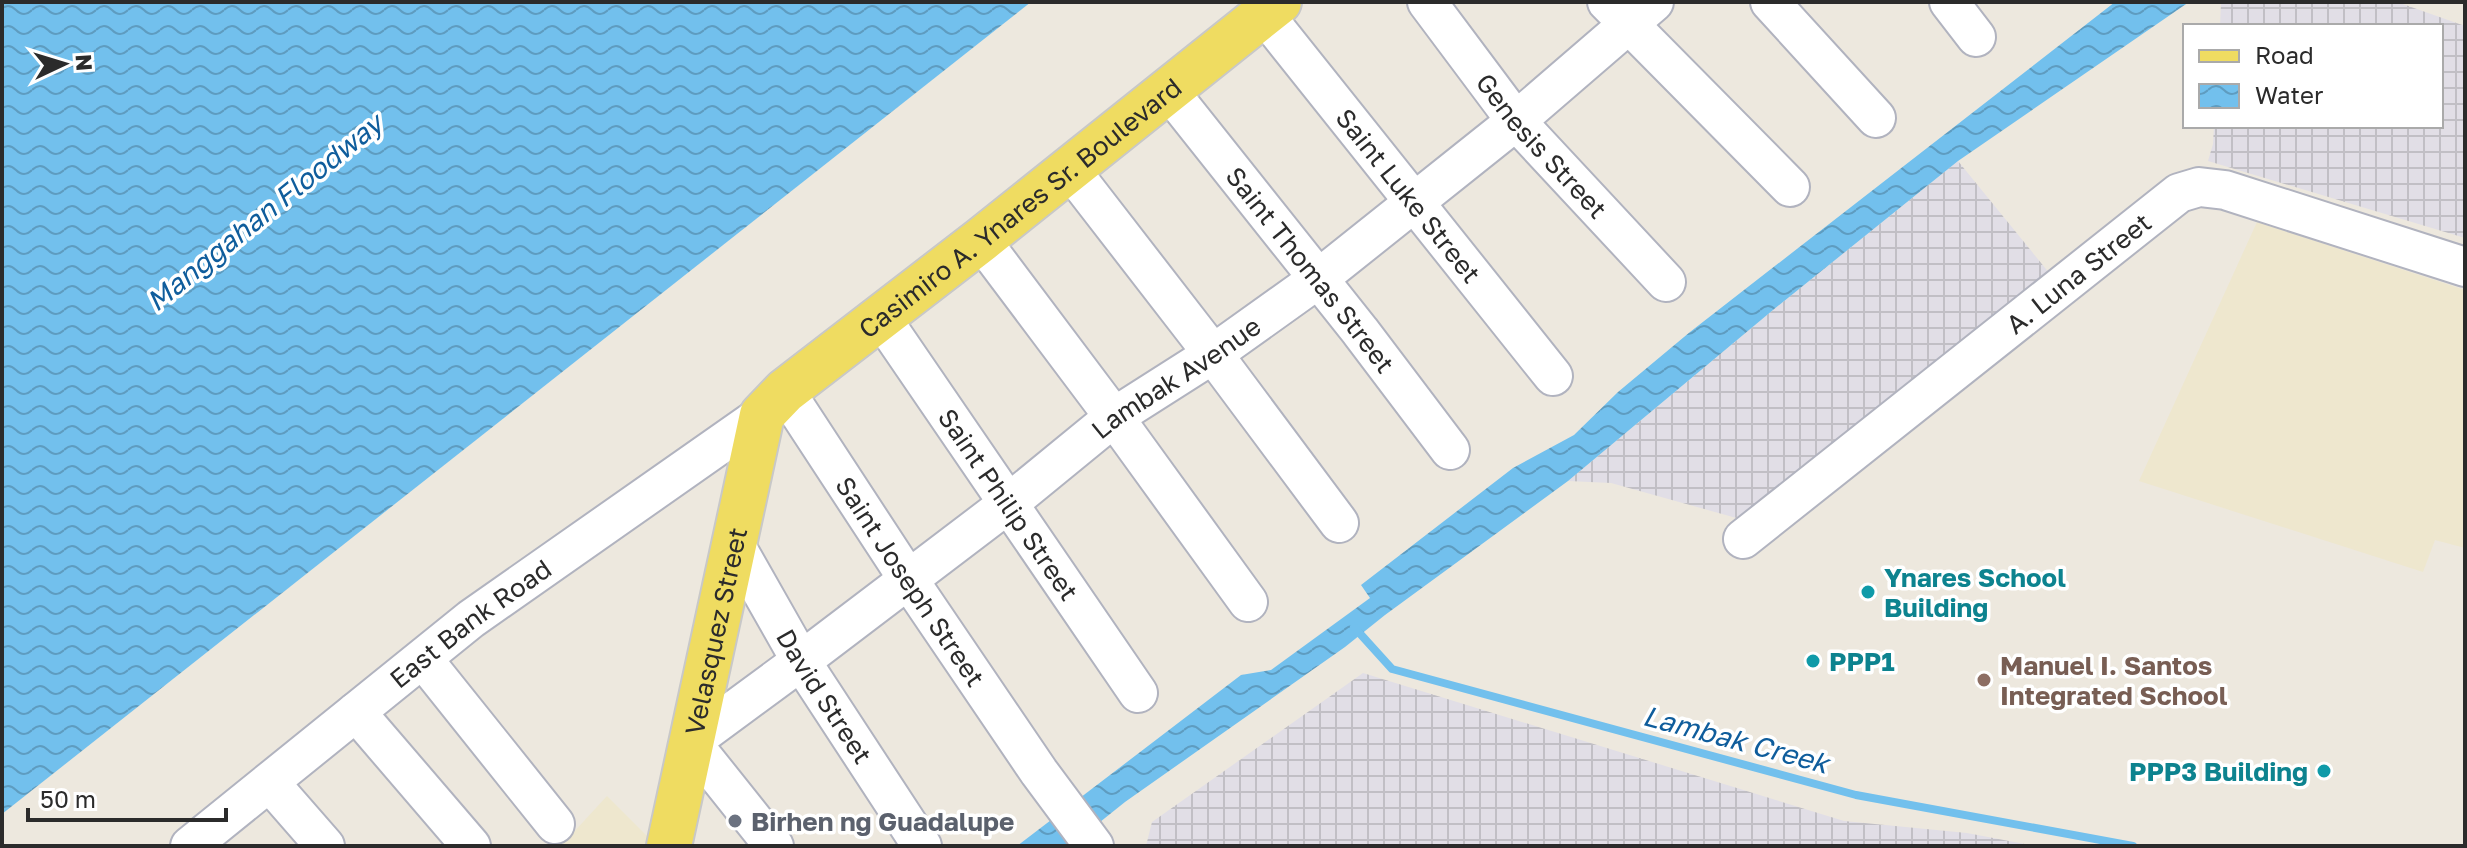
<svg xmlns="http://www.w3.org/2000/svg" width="2467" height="848" font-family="'Golos Text',sans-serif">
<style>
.industrial{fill:url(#industrial-grid)}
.education{fill:#eee7ce}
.water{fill:url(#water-waves)}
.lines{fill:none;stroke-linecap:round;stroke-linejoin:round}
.stream{stroke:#72c0ed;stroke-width:8}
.minor-casing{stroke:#b1b3bf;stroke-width:42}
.major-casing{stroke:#c8c8c8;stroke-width:48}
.minor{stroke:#fff;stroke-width:38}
.major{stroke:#efdc61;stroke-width:44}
.culture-dot{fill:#0f9aa8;stroke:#fff;stroke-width:3}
.education-dot{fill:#8d6e63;stroke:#fff;stroke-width:3}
.worship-dot{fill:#6b7280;stroke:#fff;stroke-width:3}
.labels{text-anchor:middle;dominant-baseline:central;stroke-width:7;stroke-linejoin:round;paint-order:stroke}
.street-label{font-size:26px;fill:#2b2b2b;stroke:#fff}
.culture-label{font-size:26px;font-weight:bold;fill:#0d838f;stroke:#fff;text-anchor:start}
.education-label{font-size:26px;font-weight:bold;fill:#785e54;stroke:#fff;text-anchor:start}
.worship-label{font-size:26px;font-weight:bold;fill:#5b616d;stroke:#fff;text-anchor:start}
.water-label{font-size:28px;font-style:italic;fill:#0f5d9c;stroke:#fff}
</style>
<defs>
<pattern id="industrial-grid" width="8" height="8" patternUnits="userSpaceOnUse" patternTransform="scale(2)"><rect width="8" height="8" fill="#e1dee6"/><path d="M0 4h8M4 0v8" fill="none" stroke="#c1bfc5"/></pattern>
<pattern id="water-waves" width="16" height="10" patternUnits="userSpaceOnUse" patternTransform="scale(2)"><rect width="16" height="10" fill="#72c0ed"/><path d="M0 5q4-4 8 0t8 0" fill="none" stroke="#5e9cc0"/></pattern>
</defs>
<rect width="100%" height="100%" fill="#ede8de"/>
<g class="industrial">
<path d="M2221,2H2397L2465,26V238L2208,161L2213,144L2214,126H2441V26H2220Z"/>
<path d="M1958,161L2050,274L1740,519L1611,483L1568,481L1773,310Z"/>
<path d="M1363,673L1844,821L1967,833L2035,846H1146L1152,822Z"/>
</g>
<g class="education">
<path d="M2257,222L2465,290V548L2435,540L2423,572L2139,481Z"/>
<path d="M607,796L652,841L650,846H561Z"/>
</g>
<g class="water">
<path d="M2,2H1031L2,814Z"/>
<path d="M2115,2H2189L1958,161L1773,310L1568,481L1385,615L1345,647L1125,802L1070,846H1017L1241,675L1271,670L1370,598L1361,585L1513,468L1574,435L1618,392L1690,332Z"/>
</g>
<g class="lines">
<path class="stream" d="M1354,627L1392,669L1856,795L2133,846"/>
<g class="minor-casing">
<g id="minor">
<path id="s1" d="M1427,2L1516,121L1666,282"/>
<path d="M1607,2L1790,187"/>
<path d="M1770,2L1876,118"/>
<path d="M1949,2L1976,37"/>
<path id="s2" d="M1264,14L1553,376"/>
<path id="s3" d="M1169,91L1360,331L1450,450"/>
<path d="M1069,168L1213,354L1339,523"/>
<path d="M981,240L1114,417L1248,602"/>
<path id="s4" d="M880,316L1138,693"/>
<path id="s5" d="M785,391L908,579L1039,772L1094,846"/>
<path id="s6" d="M1743,539L2179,193L2199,187L2225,190L2465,267"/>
<path id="s7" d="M734,543L801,661L922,846"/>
<path d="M423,659L555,824"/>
<path d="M356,712L471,846"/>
<path d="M270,783L325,846"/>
<path id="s8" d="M190,846L471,619L762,415"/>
<path id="s9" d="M774,846L691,742L801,661L1009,503L1114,417L1213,354L1318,279L1516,121L1654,2"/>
</g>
</g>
<g class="major-casing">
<g id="major">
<path id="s10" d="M669,846L762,415L785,391L981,240L1279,2"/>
</g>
</g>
<use href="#minor" class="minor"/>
<use href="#major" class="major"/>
</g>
<g class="culture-dot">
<circle cx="1868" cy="592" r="8"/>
<circle cx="1813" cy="661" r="8"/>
<circle cx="2324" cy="771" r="8"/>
</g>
<circle class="education-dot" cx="1984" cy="680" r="8"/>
<circle class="worship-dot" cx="735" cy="821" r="8"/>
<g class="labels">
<g class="street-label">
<text stroke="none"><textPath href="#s1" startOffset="184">Genesis Street</textPath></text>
<text stroke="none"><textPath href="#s2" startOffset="232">Saint Luke Street</textPath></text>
<text stroke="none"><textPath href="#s10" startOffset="772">Casimiro A. Ynares Sr. Boulevard</textPath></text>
<text stroke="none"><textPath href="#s3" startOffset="228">Saint Thomas Street</textPath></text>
<text stroke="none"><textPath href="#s6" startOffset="428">A. Luna Street</textPath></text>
<text stroke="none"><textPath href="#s9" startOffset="740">Lambak Avenue</textPath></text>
<text stroke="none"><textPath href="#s4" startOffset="228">Saint Philip Street</textPath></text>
<text stroke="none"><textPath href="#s5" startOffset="228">Saint Joseph Street</textPath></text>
<text stroke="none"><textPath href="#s8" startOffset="358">East Bank Road</textPath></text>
<text stroke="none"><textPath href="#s10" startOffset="220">Velasquez Street</textPath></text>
<text stroke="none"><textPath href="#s7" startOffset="178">David Street</textPath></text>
</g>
<g class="culture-label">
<text x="1884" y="577">Ynares School<tspan x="1884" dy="30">Building</tspan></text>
<text x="1829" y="661">PPP1</text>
<text x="2308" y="771" text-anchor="end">PPP3 Building</text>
</g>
<g class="education-label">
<text x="2000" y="665">Manuel I. Santos<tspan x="2000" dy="30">Integrated School</tspan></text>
</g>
<g class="worship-label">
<text x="751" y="821">Birhen ng Guadalupe</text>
</g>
<g class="water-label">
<text transform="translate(264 212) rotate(-39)">Manggahan Floodway</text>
<text transform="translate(1736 739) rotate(15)">Lambak Creek</text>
</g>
</g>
<rect width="2467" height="848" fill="none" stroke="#2b2b2b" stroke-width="8"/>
<rect x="2183" y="24" width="260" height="104" fill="#ffffff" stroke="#aaaaaa" stroke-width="2"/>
<rect x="2199" y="50" width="40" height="12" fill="#efdc61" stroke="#aaaaaa" stroke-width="2"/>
<text x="2255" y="64" font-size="24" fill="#2b2b2b">Road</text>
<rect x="2199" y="84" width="40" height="24" fill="url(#water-waves)" stroke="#aaaaaa" stroke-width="2"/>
<text x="2255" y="104" font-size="24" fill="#2b2b2b">Water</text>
<g transform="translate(64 64) rotate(86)" stroke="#ffffff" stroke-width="6" paint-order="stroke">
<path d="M0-6L14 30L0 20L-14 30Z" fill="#2b2b2b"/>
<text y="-12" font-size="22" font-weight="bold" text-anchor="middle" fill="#2b2b2b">N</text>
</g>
<path d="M28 808v12h198v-12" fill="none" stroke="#2b2b2b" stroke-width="4"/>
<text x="40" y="808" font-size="24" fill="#2b2b2b" stroke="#ffffff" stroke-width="6" paint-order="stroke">50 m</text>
</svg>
